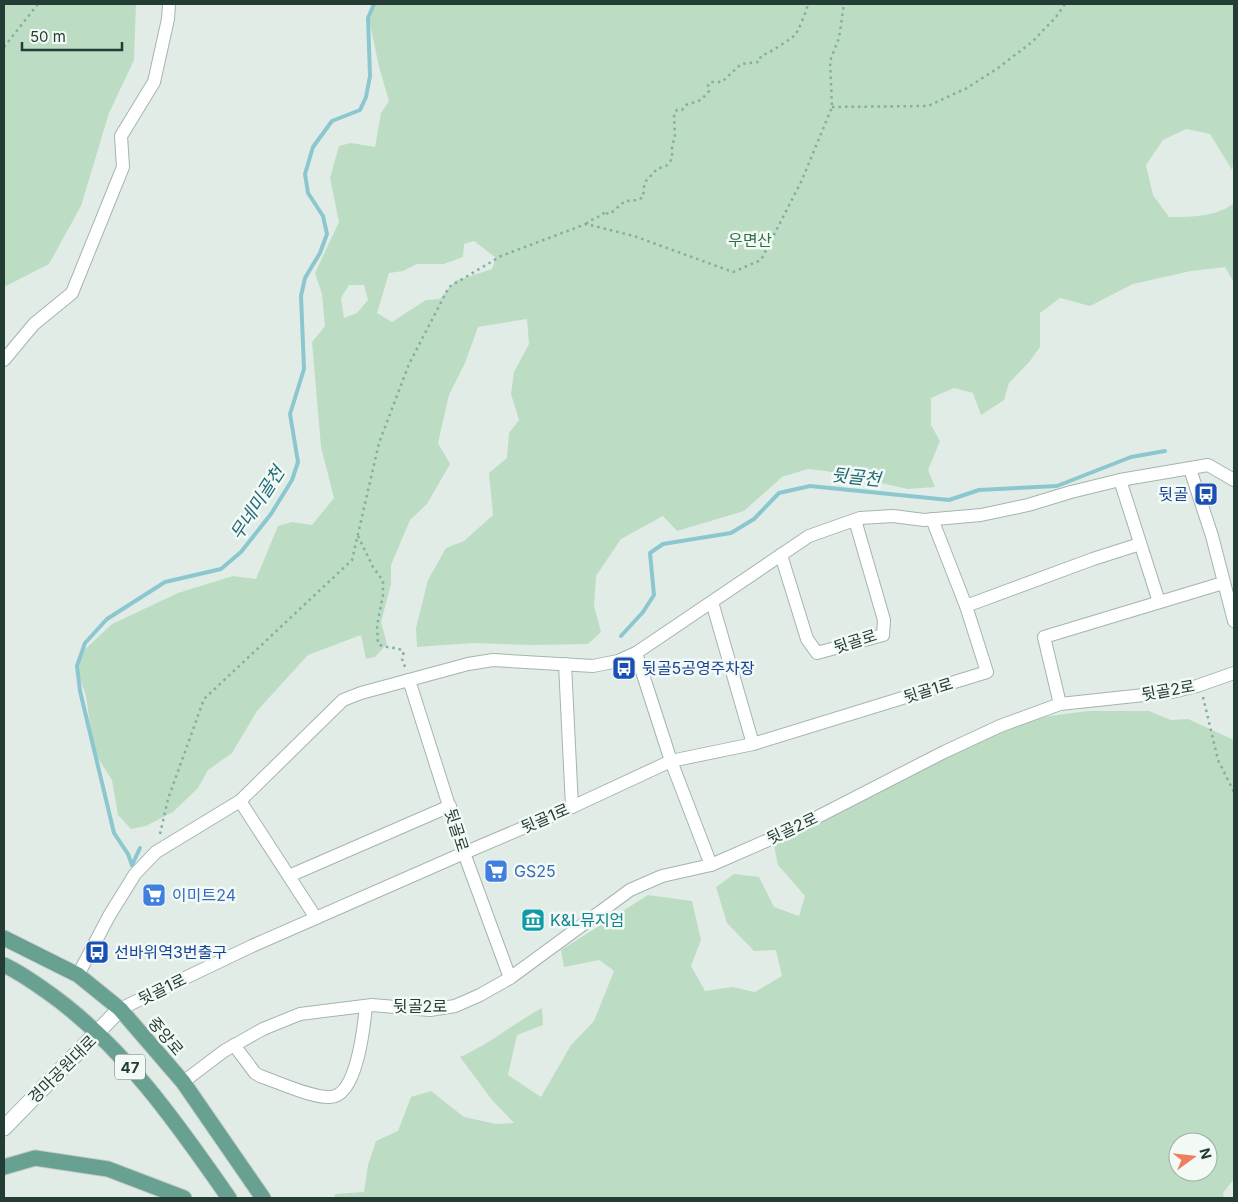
<svg xmlns="http://www.w3.org/2000/svg" width="1238" height="1202" font-family="Inter,'Noto Sans KR',sans-serif">
<style>
.green{fill:#bcddc4;fill-rule:evenodd}
.lines{fill:none;stroke-linecap:round;stroke-linejoin:round}
.stream{stroke:#8cc7d0;stroke-width:4}
.street-casing{stroke:#a5b4ae;stroke-width:14}
.secondary-casing{stroke:#a1b7af;stroke-width:17}
.primary-casing{stroke:#c1c9c6;stroke-width:17}
.path{stroke:#84afa0;stroke-width:2.5;stroke-dasharray:2.5 4;stroke-linecap:butt}
.street{stroke:#fff;stroke-width:12}
.secondary{stroke:#fff;stroke-width:15}
.primary{stroke:#68a091;stroke-width:15}
.labels{text-anchor:middle;dominant-baseline:central;stroke-width:5;stroke-linejoin:round;paint-order:stroke}
.shield{fill:#f3f9f5;stroke:#61756f;stroke-width:1}
.shield-label{font-size:15px;font-weight:bold;fill:#233d35}
.park-label{font-size:16px;fill:#2e7247;stroke:#f3f9f5}
.transit-label{font-size:16px;fill:#164399;stroke:#f3f9f5;text-anchor:start}
.street-label{font-size:16px;fill:#233d35;stroke:#f3f9f5}
.shop-label{font-size:16px;fill:#366cbe;stroke:#f3f9f5;text-anchor:start}
.culture-label{font-size:16px;fill:#0d838f;stroke:#f3f9f5;text-anchor:start}
.water-label{font-size:18px;font-style:italic;fill:#1e6a77;stroke:#f3f9f5}
</style>
<rect width="100%" height="100%" fill="#e2ece7"/>
<g class="green">
<path d="M4,4H136L134,60L109,113L81,206L49,264L4,287Z"/>
<path d="M373,4H1234V159L1232,170L1210,134L1186,129L1163,140L1146,165L1153,195L1169,217C1191,217 1217,217 1234,203V283L1225,267L1191,271L1133,284L1090,306L1060,298L1040,313V347L1030,361L1009,383L1004,400L981,415L973,393L954,388L931,398V425L940,441L928,470L935,487L908,489L826,471L808,469L782,477L744,511L677,531L663,516L621,539L596,576L594,606L601,632L588,644L533,645L472,643L417,647L416,628L428,580L446,548L464,541L493,515L489,473L507,458L509,433L519,420L511,394L514,372L529,344L527,319L478,327L465,363L449,395L438,443L450,464L427,504L410,520L391,565V584L381,622L387,644L375,657L366,659L361,635L308,655L257,711L232,753L208,770L198,788L173,812L146,826L131,829L118,815L112,780L94,752L86,696L79,675L80,654L112,624L178,593L233,576L256,579L278,526L292,522L312,525L334,498L321,447L312,342L325,326L322,294L315,273L339,222L330,178L339,146L351,143L375,147L381,113L389,101L379,67L369,19ZM474,241L496,258L492,269L455,281L440,299L426,300L392,322L377,313L389,273L403,271L417,264H444L463,257L464,244ZM349,285H364L368,300L357,313L344,318L341,298Z"/>
<path d="M1088,711H1149L1171,720L1188,719L1234,740V1179L1223,1193L1224,1198H334L335,1194L364,1192L368,1165L376,1141L398,1131L411,1097L431,1091L464,1117L496,1124L514,1123L492,1100L460,1057C490,1044 514,1023 542,1008L543,1025L517,1035L508,1075L541,1097L571,1045L594,1021L614,971L599,960L564,967L561,950L648,895L692,901L701,940L691,966L705,991L732,987L755,992L782,976L776,950L754,951L727,923L716,887L734,874L759,877L774,907L799,916L805,896L778,865L774,846L808,825L1015,724L1035,718ZM1178,1142H1208V1172H1178Z"/>
</g>
<g class="lines">
<g class="stream">
<path d="M621,636L643,612L654,595L650,553L663,544L731,533L754,519L779,493L810,486L949,500L979,490L1057,486L1131,457L1165,451"/>
<path d="M132,865L128,854L114,833L80,691L77,666L85,643L107,619L165,582L221,569L241,552L271,514L292,480L298,462L290,414L304,369L301,296L305,278L320,253L327,234L323,216L308,193L305,174L313,147L332,121L360,110L366,97L370,76L368,18L374,4"/>
<path d="M132,865L140,848"/>
</g>
<g class="street-casing">
<g id="street">
<path d="M4,360L34,324L72,293L123,167L121,136L154,82L168,19L169,4"/>
<path d="M1190,469L1212,536L1234,621"/>
<path d="M1120,480L1159,602"/>
<path d="M781,555L807,639L817,653L883,635L884,620L855,520"/>
<path d="M712,602L753,744"/>
<path d="M966,606L1093,559L1140,544"/>
<path d="M636,653L671,761L711,865"/>
<path d="M565,664L572,807"/>
<path d="M409,680L464,853L510,978"/>
<path d="M1060,704L1044,637L1223,583"/>
<path d="M240,801L316,918"/>
<path d="M289,876L450,806"/>
<path d="M78,975L109,916L135,874L156,852L240,801L343,700L361,693L468,664L493,660L593,666L618,661L636,653L809,536L860,518L893,516L924,520L981,515L1028,505L1071,492L1120,480L1208,465L1234,480"/>
<path d="M120,1009L252,946L464,853L572,807L671,761L753,744L987,672L966,606L932,519"/>
<path d="M234,1045L255,1073L260,1076C278,1082 312,1098 330,1097C357,1097 364,1026 366,1006"/>
<path d="M183,1082L224,1051L263,1029L300,1014L372,1005L430,1010L455,1006L480,995L510,978L630,890L662,876L711,865L798,827L944,752L1000,726L1060,704L1172,692L1197,686L1234,673"/>
</g>
</g>
<g class="secondary-casing">
<path id="secondary" d="M4,1128L120,1009"/>
</g>
<g class="primary-casing">
<g id="primary">
<path d="M4,938L78,975L120,1009L183,1082L263,1198"/>
<path d="M4,965C19,972 32,981 46,991C121,1043 177,1123 229,1198"/>
<path d="M4,1167L35,1158L108,1169L184,1198"/>
</g>
</g>
<g class="path">
<path d="M4,47L38,4"/>
<path d="M832,107L928,106L967,88L998,68L1032,42L1056,17L1065,4"/>
<path d="M586,224C592,218 600,218 606,211V213L610,214L625,201L638,200L643,197L644,187L646,181L657,169L666,166L672,159V145L675,138L674,114L677,110H682L686,105L701,100L709,91L708,86L710,82H722L741,64L759,62L761,56C773,51 784,43 794,36C798,33 807,9 808,4"/>
<path d="M358,536L373,567L383,581V595L377,626L378,644C387,649 398,646 404,652C401,659 402,662 406,668"/>
<path d="M1203,697L1218,760L1234,792"/>
<path d="M160,834L168,799L204,699L352,560L379,443L409,364L449,287L501,256L586,224L634,236L733,272L761,260L802,180L832,107L830,61L839,38L844,4"/>
</g>
<use href="#street" class="street"/>
<use href="#secondary" class="secondary"/>
<use href="#primary" class="primary"/>
</g>
<defs>
<g id="bus-square" transform="scale(1.25)"><rect x="-9" y="-9" width="18" height="18" rx="4" fill="#1a4fb4" stroke="#f3f9f5"/><path d="M-5-6H5V4H4V6H2V4H-2V6H-4V4H-5ZM-3.5-4V0h7V-4ZM-3.5 1.2v1.5H-2V1.2ZM2 1.2v1.5H3.5V1.2Z" fill="#fff"/></g>
<g id="supermarket-square" transform="scale(1.25)"><rect x="-9" y="-9" width="18" height="18" rx="4" fill="#3f7fe0" stroke="#f3f9f5"/><path d="M-6-5.5h2.5l.6 2H6L4.5 2H-2.5L-4.4-4H-6ZM-1.5 3.2a1.3 1.3 0 1 0 .1 0ZM3 3.2a1.3 1.3 0 1 0 .1 0Z" fill="#fff"/></g>
<g id="museum-square" transform="scale(1.25)"><rect x="-9" y="-9" width="18" height="18" rx="4" fill="#0f9aa8" stroke="#f3f9f5"/><path d="M0-6L6-3V-2H-6V-3ZM-5-1h2V3h-2ZM-1-1h2V3h-2ZM3-1h2V3H3ZM-6 4H6V6H-6Z" fill="#fff"/></g>
</defs>
<g fill-rule="evenodd">
<use href="#bus-square" x="1206" y="494"/>
<use href="#bus-square" x="624" y="668"/>
<use href="#supermarket-square" x="496" y="871"/>
<use href="#supermarket-square" x="154" y="895"/>
<use href="#museum-square" x="533" y="920"/>
<use href="#bus-square" x="97" y="952"/>
</g>
<g class="labels">
<rect class="shield" x="115" y="1054.5" width="30" height="25" rx="4"/>
<g class="shield-label">
<text x="130" y="1067">47</text>
</g>
<g class="park-label">
<text x="750" y="240">우면산</text>
</g>
<g class="transit-label">
<text x="1188" y="494" text-anchor="end">뒷골</text>
<text x="642" y="668">뒷골5공영주차장</text>
<text x="114" y="952">선바위역3번출구</text>
</g>
<g class="street-label">
<text transform="translate(855 641) rotate(-18)">뒷골로</text>
<text transform="translate(928 690) rotate(-17)">뒷골1로</text>
<text transform="translate(1168 690) rotate(-10)">뒷골2로</text>
<text transform="translate(545 818) rotate(-23)">뒷골1로</text>
<text transform="translate(792 828) rotate(-25)">뒷골2로</text>
<text transform="translate(457 830) rotate(72)">뒷골로</text>
<text transform="translate(162 989) rotate(-26)">뒷골1로</text>
<text x="420" y="1006">뒷골2로</text>
<text transform="translate(166 1036) rotate(50)">중앙로</text>
<text transform="translate(62 1069) rotate(-45)">경마공원대로</text>
</g>
<g class="shop-label">
<text x="514" y="871">GS25</text>
<text x="172" y="895">이미트24</text>
</g>
<g class="culture-label">
<text x="550" y="920">K&amp;L뮤지엄</text>
</g>
<g class="water-label">
<text transform="translate(856 477) rotate(6)">뒷골천</text>
<text transform="translate(257 503) rotate(-57)">무네미골천</text>
</g>
</g>
<rect width="1238" height="1202" fill="none" stroke="#233d35" stroke-width="10"/>
<g transform="translate(1193 1157) rotate(75)"><circle r="24" fill="#f3f9f5" stroke="#a0aea8"/>
<path d="M0-4L9 19L0 12L-9 19Z" fill="#ee7e5e"/>
<text y="-8" font-size="14" font-weight="bold" text-anchor="middle" fill="#233d35">N</text>
</g>
<path d="M22 42v8h100v-8" fill="none" stroke="#233d35" stroke-width="2.5"/>
<text x="30" y="42" font-size="15" fill="#233d35" stroke="#f3f9f5" stroke-width="4" paint-order="stroke">50 m</text>
</svg>
